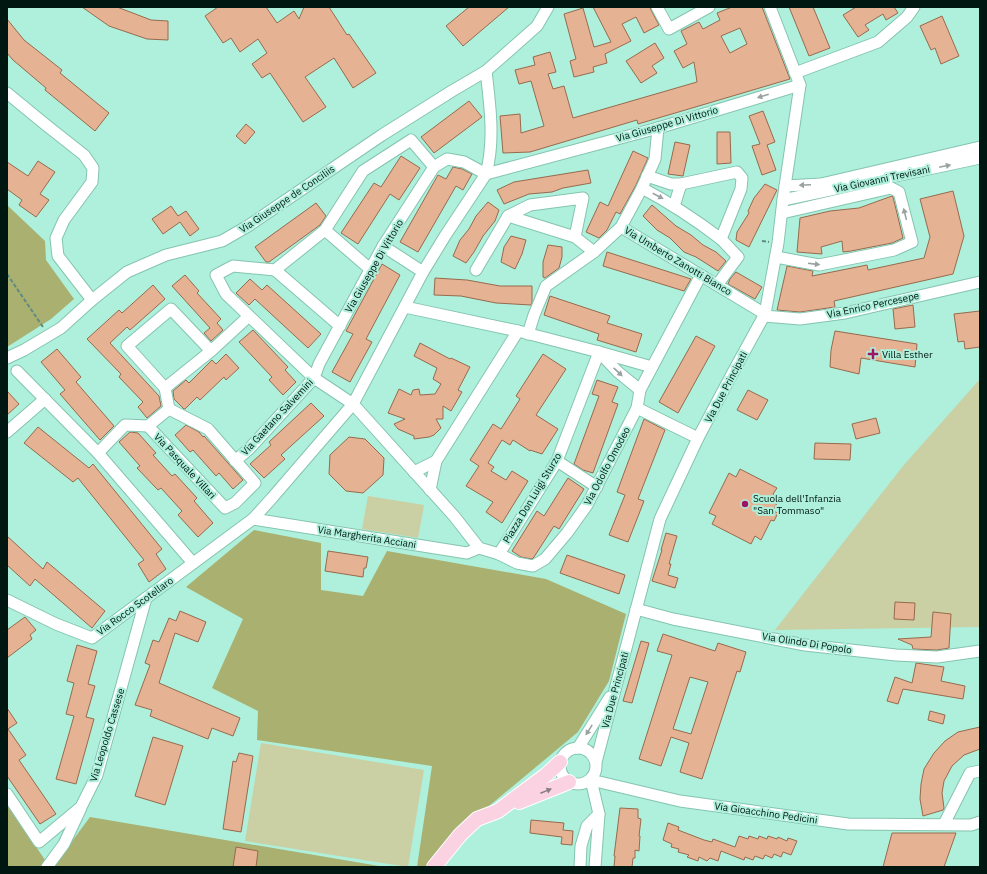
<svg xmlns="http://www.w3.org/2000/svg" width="987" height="874" font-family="'IBM Plex Sans',sans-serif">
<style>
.green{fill:#cacfa4}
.forest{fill:#a9b070}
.building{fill:#e5b394;stroke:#976a4d;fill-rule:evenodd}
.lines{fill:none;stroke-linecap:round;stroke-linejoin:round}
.minor-casing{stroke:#84c4b0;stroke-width:13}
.major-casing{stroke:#fff;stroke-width:16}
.path{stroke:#5e8c7e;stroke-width:2;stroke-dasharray:4 2;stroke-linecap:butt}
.minor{stroke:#fff;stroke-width:11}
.major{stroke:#fad2e2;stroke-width:14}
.oneway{fill:#99a2a0}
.oneway2{fill:#8a7e84}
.poi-dot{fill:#9e1563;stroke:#aef0db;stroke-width:1.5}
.labels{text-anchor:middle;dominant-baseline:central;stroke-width:4;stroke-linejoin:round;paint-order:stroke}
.street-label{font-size:10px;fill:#001711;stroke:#aef0db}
.poi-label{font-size:10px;fill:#001711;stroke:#aef0db;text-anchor:start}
</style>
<rect width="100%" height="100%" fill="#aef0db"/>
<g class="green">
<path d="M980,379V627L775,630L903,466Z"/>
<path d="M368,496L424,505L418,538L362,529Z"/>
<path d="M261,743L424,770L408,867L245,841Z"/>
</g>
<g class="forest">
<path d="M7,205L45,241L46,260L74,299L51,319L7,347Z"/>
<path d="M254,530L321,543V590L363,596L387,551L546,579L626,614L609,681L578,732L483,811L429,867H417L432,766L257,740L258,711L212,688L243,619L186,587Z"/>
<path d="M7,804L45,860L40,867H7Z"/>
<path d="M90,817L385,867H53Z"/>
</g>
<g class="building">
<path d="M82,7H117L151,20L168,21V40L147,39L109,26Z"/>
<path d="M218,7H266L277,23L294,11L299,19L304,7H329L347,35L349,34L376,73L353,88L334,58L305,77L326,107L303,122L270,73L262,78L252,64L267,53L258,39L240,52L231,38L223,43L205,16Z"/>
<path d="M469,7H509L463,46L446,26Z"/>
<path d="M593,7H650L651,10L659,25L644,33L636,17L622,24L631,41L605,54L607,63L593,67L594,72L574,77L570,61L576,59L564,14L583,8L594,47L611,42Z"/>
<path d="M732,7H762L790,79L638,124L637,120L530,152L503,153L500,116L520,114L521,133L544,126L531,81L519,84L515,70L535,65L533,57L550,52L556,72L548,74L553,89L564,86L573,118L697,82L694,62L683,68L674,51L687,44L681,31L699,22L703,29L720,20L717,13ZM740,28L747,44L730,53L721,36Z"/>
<path d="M789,7H813L830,48L809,56Z"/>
<path d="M856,7H894L898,13L886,20L883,14L865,25L869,30L858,37L843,15Z"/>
<path d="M942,16L959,56L941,64L935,48L931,50L920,26Z"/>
<path d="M7,19L24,40L62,70L60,73L109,113L95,131L45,90L46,88L13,60L7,53Z"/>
<path d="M655,43L664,58L652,66L657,73L641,83L626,61Z"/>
<path d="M469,101L482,117L434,153L421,137Z"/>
<path d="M763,111L775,142L767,145L776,170L762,175L752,146L760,144L749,116Z"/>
<path d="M246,124L255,132L245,144L236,136Z"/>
<path d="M717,132H730L731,163L717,164Z"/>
<path d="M675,142L690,145L683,176L668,174Z"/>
<path d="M633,151L648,158L636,185L620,214L616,212L607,230L599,238L586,232L600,202L608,206Z"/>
<path d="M401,156L420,168L399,200L390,194L358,244L341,233L374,183L381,187Z"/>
<path d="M38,161L55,172L40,194L49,200L36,217L19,205L22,200L7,189V162L28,176Z"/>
<path d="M453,167L462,169L472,174L463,190L456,186L418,252L400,242L438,175L446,179Z"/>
<path d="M588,170L591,183L563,188L552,192L529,194L504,204L497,190L514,182Z"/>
<path d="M765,184L777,190L749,247L736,240L737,232L749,213L748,211L754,198Z"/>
<path d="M953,191L964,236L953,274L834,301L835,307L800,312L777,310L787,266L813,271L812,276L867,265L868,270L924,258L930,237L920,199Z"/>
<path d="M892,196L893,197L903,238L892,243L851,251L843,252L842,241L821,247L822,254L797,252L800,218L830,211L859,208Z"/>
<path d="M488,202L499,210L495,221L483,236L474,252L466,263L453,256L460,240L469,229L476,216Z"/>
<path d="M316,203L326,216L320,225L269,262H266L255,247Z"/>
<path d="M652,205L676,226L691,235L703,245L716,252L726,261L718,271L696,257L684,252L670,238L657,230L643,216Z"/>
<path d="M171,206L178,216L186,211L199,229L190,236L180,222L163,234L152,219Z"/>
<path d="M511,236L526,240L522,254L515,269L501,262L504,247Z"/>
<path d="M548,245L562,247V257L559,268L545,278L543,277V262Z"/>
<path d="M607,252L691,279L684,291L603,266Z"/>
<path d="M382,264L400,275L366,339L372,342L350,382L332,372L353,334L346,331Z"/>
<path d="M736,272L762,287L755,299L728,284L730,279Z"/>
<path d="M185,275L199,291L197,293L221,319L217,323L223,330L211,341L204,333L210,328L172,286Z"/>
<path d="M435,278L467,280L500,286H532V303L531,305L496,303L461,296L434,295Z"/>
<path d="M250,279L262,290L267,285L321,334L308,348L255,299L249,305L236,293Z"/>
<path d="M153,285L165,299L130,330L127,327L110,343L159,396L161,406L147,418L138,407L143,402L119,377L121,374L87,339L119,310L122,313Z"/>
<path d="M550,296L610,316L607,323L642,334L636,352L597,340L599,334L544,315Z"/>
<path d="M913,305L915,327L895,329L893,309Z"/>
<path d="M980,311V347L965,349L964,341L958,342L954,314Z"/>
<path d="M253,330L288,367L285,370L296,382L283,395L269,380L272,377L239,342Z"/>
<path d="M835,331L917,344L915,367L861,358L859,374L830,367L831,350Z"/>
<path d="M696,336L715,346L678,413L659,402Z"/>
<path d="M420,343L450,359L451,358L470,367L458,390L462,392L451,411L443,406V419H436L441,428L434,435L429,437L414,439V436L398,429L394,424L405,419L388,413L399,389L411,395L413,390L419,389L420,395L435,394L441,384L433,379L437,368L414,356Z"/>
<path d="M57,349L81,377L76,382L114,426L100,440L60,394L65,390L41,362Z"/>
<path d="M226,354L239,368L226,380L224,377L200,400L197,397L185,409H184L174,399L173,391L186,380L189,383L212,360L216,364Z"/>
<path d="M543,354L566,369L536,415L558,429L542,454L530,450V451L513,440L510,445L502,440L488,463L494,467L491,471L506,480L512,471L528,481L502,523L486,512L493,502L466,486L479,466L470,460L493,424L501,429L520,399L516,396Z"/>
<path d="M597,380L618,387L612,402L618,404L593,473L583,470L574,464L599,396L592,394Z"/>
<path d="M748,390L768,400L757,420L737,410Z"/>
<path d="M7,391L19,404L7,415Z"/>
<path d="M311,403L324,416L281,455L285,459L264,478L250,464L271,445L269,442Z"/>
<path d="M876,418L880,433L856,439L852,424Z"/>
<path d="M644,419L665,430L638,499L644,501L628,542L609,535L625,495L617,492Z"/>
<path d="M186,425L199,432L203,437L204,436L243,480L233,489L219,473L216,476L193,450L190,452L175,435Z"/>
<path d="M38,427L89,468L93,464L162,549L156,554L166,569L149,582L138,564L144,560L78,478L73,482L24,443Z"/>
<path d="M130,432L138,433L156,453L153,455L172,476L175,474L197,498L194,501L213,523L198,537L178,515L182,511L161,488L158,490L137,468L140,466L119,442Z"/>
<path d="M349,437L365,439L384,458L383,475L363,493L346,491L329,474L330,455Z"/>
<path d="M815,443L851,444L850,460L814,459Z"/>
<path d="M740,469L777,488L773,494L780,497L773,511L778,513L774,521L771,520L761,540L755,536L751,544L712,524L716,516L709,513L729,473L736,477Z"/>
<path d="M568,478L584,489L559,529L554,526L534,557L532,559L521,557L512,551L537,511L544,516Z"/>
<path d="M666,533L677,536L669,564H671L668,575L678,578L675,588L652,581L662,550H661Z"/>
<path d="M7,536L43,569L47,562L105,611L92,628L35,579L30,586L7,565Z"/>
<path d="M328,551L368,557L366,568H364L363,577L325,571Z"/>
<path d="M567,555L625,575L619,594L560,573Z"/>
<path d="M895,602L915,603L914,620L894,619Z"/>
<path d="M180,611L206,622L198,642L175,633L159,683L240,718L233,736L212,728L208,739L150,716L152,710L135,705L150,665L145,663L153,640L159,642L169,618L176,621Z"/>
<path d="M933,612L951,614L949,648L937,650L913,649L912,645L898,639L931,637Z"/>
<path d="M25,617L36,630L30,635L32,639L7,658V630Z"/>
<path d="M663,634L715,651L718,643L746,652L740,672L737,671L702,779L680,772L689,743L671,737L661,766L639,759L672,655L657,651ZM690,677L708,682L691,734L673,729Z"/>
<path d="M641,641L649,643L632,703L623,701Z"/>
<path d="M77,645L97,651L88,684L95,686L86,717L94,719L76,784L56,779L74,716L66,714L74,683L67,681Z"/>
<path d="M916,663L944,667L941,681L965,686L963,699L903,689L898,704L887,701L895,677L912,683Z"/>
<path d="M7,708L17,723L8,729L26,755L19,760L56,814L40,824L7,776Z"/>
<path d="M930,711L945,715L943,724L928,720Z"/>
<path d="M980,727V749L964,755L952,766L944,781L942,793L944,808L943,810L923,816L920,799L921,784L924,769L934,753L945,741L958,732Z"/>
<path d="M153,737L183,746L165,805L135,796Z"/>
<path d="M239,753L253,756L241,832L223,829L233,761L236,762Z"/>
<path d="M620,808L638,809V818L641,819L639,836H640L639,851L635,850V858H633L632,867H614L615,856H614Z"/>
<path d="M531,820L564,823L563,830L573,831L572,845L561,844L562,837L530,833Z"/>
<path d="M668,823L679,827L678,830L704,840L712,842L713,839L735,847L739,836L748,839L749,836L758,839L759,836L767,839L768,836L777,839L778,837L787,841L788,838L797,841L791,855L783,852L781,857L774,854L772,858L765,855L763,859L755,856L753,860L745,857L744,860L721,851L718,861L710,858L707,861L699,857L698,861L687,857L689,855L678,852L679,849L671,847L672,844L663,840Z"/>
<path d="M892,833H956L944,867H883Z"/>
<path d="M236,847L258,851L256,867H233Z"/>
</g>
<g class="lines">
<g class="minor-casing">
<g id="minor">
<path d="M657,7L669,29L709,7"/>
<path d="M486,71C490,105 495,141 486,174L658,128L800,85"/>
<path d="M795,73L878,42L907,17L914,7"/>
<path d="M7,93L46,125L84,155L93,168L92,182L64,220L56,238L58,256L92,300"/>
<path d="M447,159L464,162L486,174L445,236L423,272L353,404L314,378L319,364L383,246L434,167Z"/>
<path d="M785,186L821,184L980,147"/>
<path d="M642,188C670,203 696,220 721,239L741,189L742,178L737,172L681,184H671L647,176"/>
<path d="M783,200L980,158"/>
<path d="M674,206L681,184"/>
<path d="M621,227L765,314"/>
<path d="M325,230L370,269"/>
<path d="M575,237L508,216L530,205L583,198L575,237L594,252"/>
<path d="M383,246L423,272"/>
<path d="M776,257L819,265L894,250L912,242L899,192L891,188L782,213"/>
<path d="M275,270L340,326"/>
<path d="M476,270L508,216"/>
<path d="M717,285L738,257L721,239"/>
<path d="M405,307L518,331L599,352L652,367"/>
<path d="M764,316L800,319L845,313L980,282"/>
<path d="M528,334L534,315L546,286L594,252L621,227L642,188L655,159L658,128"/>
<path d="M211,351L165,388L127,346L171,309L211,351L249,316"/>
<path d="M599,352L618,372L640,390"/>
<path d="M7,358L24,350L61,328L92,300L127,272L166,255L222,241L248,226L382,135L452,91L486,71L537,26L548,7"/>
<path d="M17,371L98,453L125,425L148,426"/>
<path d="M165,388L169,409L208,429L255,483L235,503L225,508L148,426L169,409"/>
<path d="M637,408L698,438"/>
<path d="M7,432L45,399"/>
<path d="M98,453L193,563"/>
<path d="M235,461L249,449L314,378L226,294L216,275L233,266L275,270L325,230L363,171L411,140L434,167"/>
<path d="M557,461L597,487"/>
<path d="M414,472L436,461L518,331"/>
<path d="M430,490L436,461"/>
<path d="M253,519L467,553L479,548"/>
<path d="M499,554L557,461L599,352"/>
<path d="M7,600L56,624L92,638L253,519L272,498L353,404L454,516L479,548L499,554L517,563L533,566L545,559L567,533L587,505L637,408L640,390L701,275"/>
<path d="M636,609L673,619L805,645L896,655L937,657L980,651"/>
<circle cx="578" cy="766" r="18"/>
<path d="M578,748L610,697"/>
<path d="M596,762L660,519L698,438L732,374L765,314L778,243L783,200L800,85L770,7"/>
<path d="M591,780L680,801L848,824L971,825L980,822"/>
<path d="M591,780L599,814L595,867"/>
<path d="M7,794L39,842L81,807L97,775L146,598"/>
<path d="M944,824L970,773L980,771"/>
<path d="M47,867L64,844L80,810"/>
<path d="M580,867L581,846L587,826L599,814"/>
</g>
</g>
<g class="major-casing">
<g id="major">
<path d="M519,802L569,782"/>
<path d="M434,867L460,835L477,819L498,811L546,775L560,762"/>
</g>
</g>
<g class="path">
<path d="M762,241L769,242"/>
<path d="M7,274L43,327"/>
</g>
<use href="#minor" class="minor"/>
<use href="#major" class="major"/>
</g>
<defs><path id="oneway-solid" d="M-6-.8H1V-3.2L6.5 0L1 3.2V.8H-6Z"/></defs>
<g class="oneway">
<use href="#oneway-solid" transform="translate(763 96) rotate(163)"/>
<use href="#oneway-solid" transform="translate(945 166) rotate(-12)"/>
<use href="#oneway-solid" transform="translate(805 185) rotate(177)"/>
<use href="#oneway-solid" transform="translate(658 196) rotate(28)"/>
<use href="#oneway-solid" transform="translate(905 214) rotate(-104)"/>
<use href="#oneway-solid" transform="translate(814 264) rotate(7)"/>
<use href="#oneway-solid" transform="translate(618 372) rotate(43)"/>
<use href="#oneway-solid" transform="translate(589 730) rotate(122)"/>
</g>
<use class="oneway2" href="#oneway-solid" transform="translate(546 791) rotate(-22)"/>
<g class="poi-dot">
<path d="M871 348h4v4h4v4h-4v4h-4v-4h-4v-4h4z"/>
<circle cx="745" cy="504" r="4"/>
</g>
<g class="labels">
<g class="street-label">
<text transform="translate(667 124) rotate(-16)">Via Giuseppe Di Vittorio</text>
<text transform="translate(882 179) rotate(-12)">Via Giovanni Trevisani</text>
<text transform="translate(287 199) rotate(-34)">Via Giuseppe de Conciliis</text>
<text transform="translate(678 261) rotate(31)">Via Umberto Zanotti Bianco</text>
<text transform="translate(374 266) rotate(-60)">Via Giuseppe Di Vittorio</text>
<text transform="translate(873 305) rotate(-12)">Via Enrico Percesepe</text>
<text transform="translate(726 387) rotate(-62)">Via Due Principati</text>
<text transform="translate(277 417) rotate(-47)">Via Gaetano Salvemini</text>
<text transform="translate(185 466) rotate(47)">Via Pasquale Villari</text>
<text transform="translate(607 466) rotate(-62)">Via Odolfo Omodeo</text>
<text transform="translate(532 498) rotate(-59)">Piazza Don Luigi Sturzo</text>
<text transform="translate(367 537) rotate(9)">Via Margherita Acciani</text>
<text transform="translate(135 606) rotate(-36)">Via Rocco Scotellaro</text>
<text transform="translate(807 643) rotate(9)">Via Olindo Di Popolo</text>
<text transform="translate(615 690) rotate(-75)">Via Due Principati</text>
<text transform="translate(107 735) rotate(-73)">Via Leopoldo Cassese</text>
<text transform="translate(766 813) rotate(8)">Via Gioacchino Pedicini</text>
</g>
<g class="poi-label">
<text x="882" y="354">Villa Esther</text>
<text x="753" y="498">Scuola dell'Infanzia<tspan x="753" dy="12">"San Tommaso"</tspan></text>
</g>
</g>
<rect width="987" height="874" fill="none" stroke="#001711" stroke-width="16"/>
</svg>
